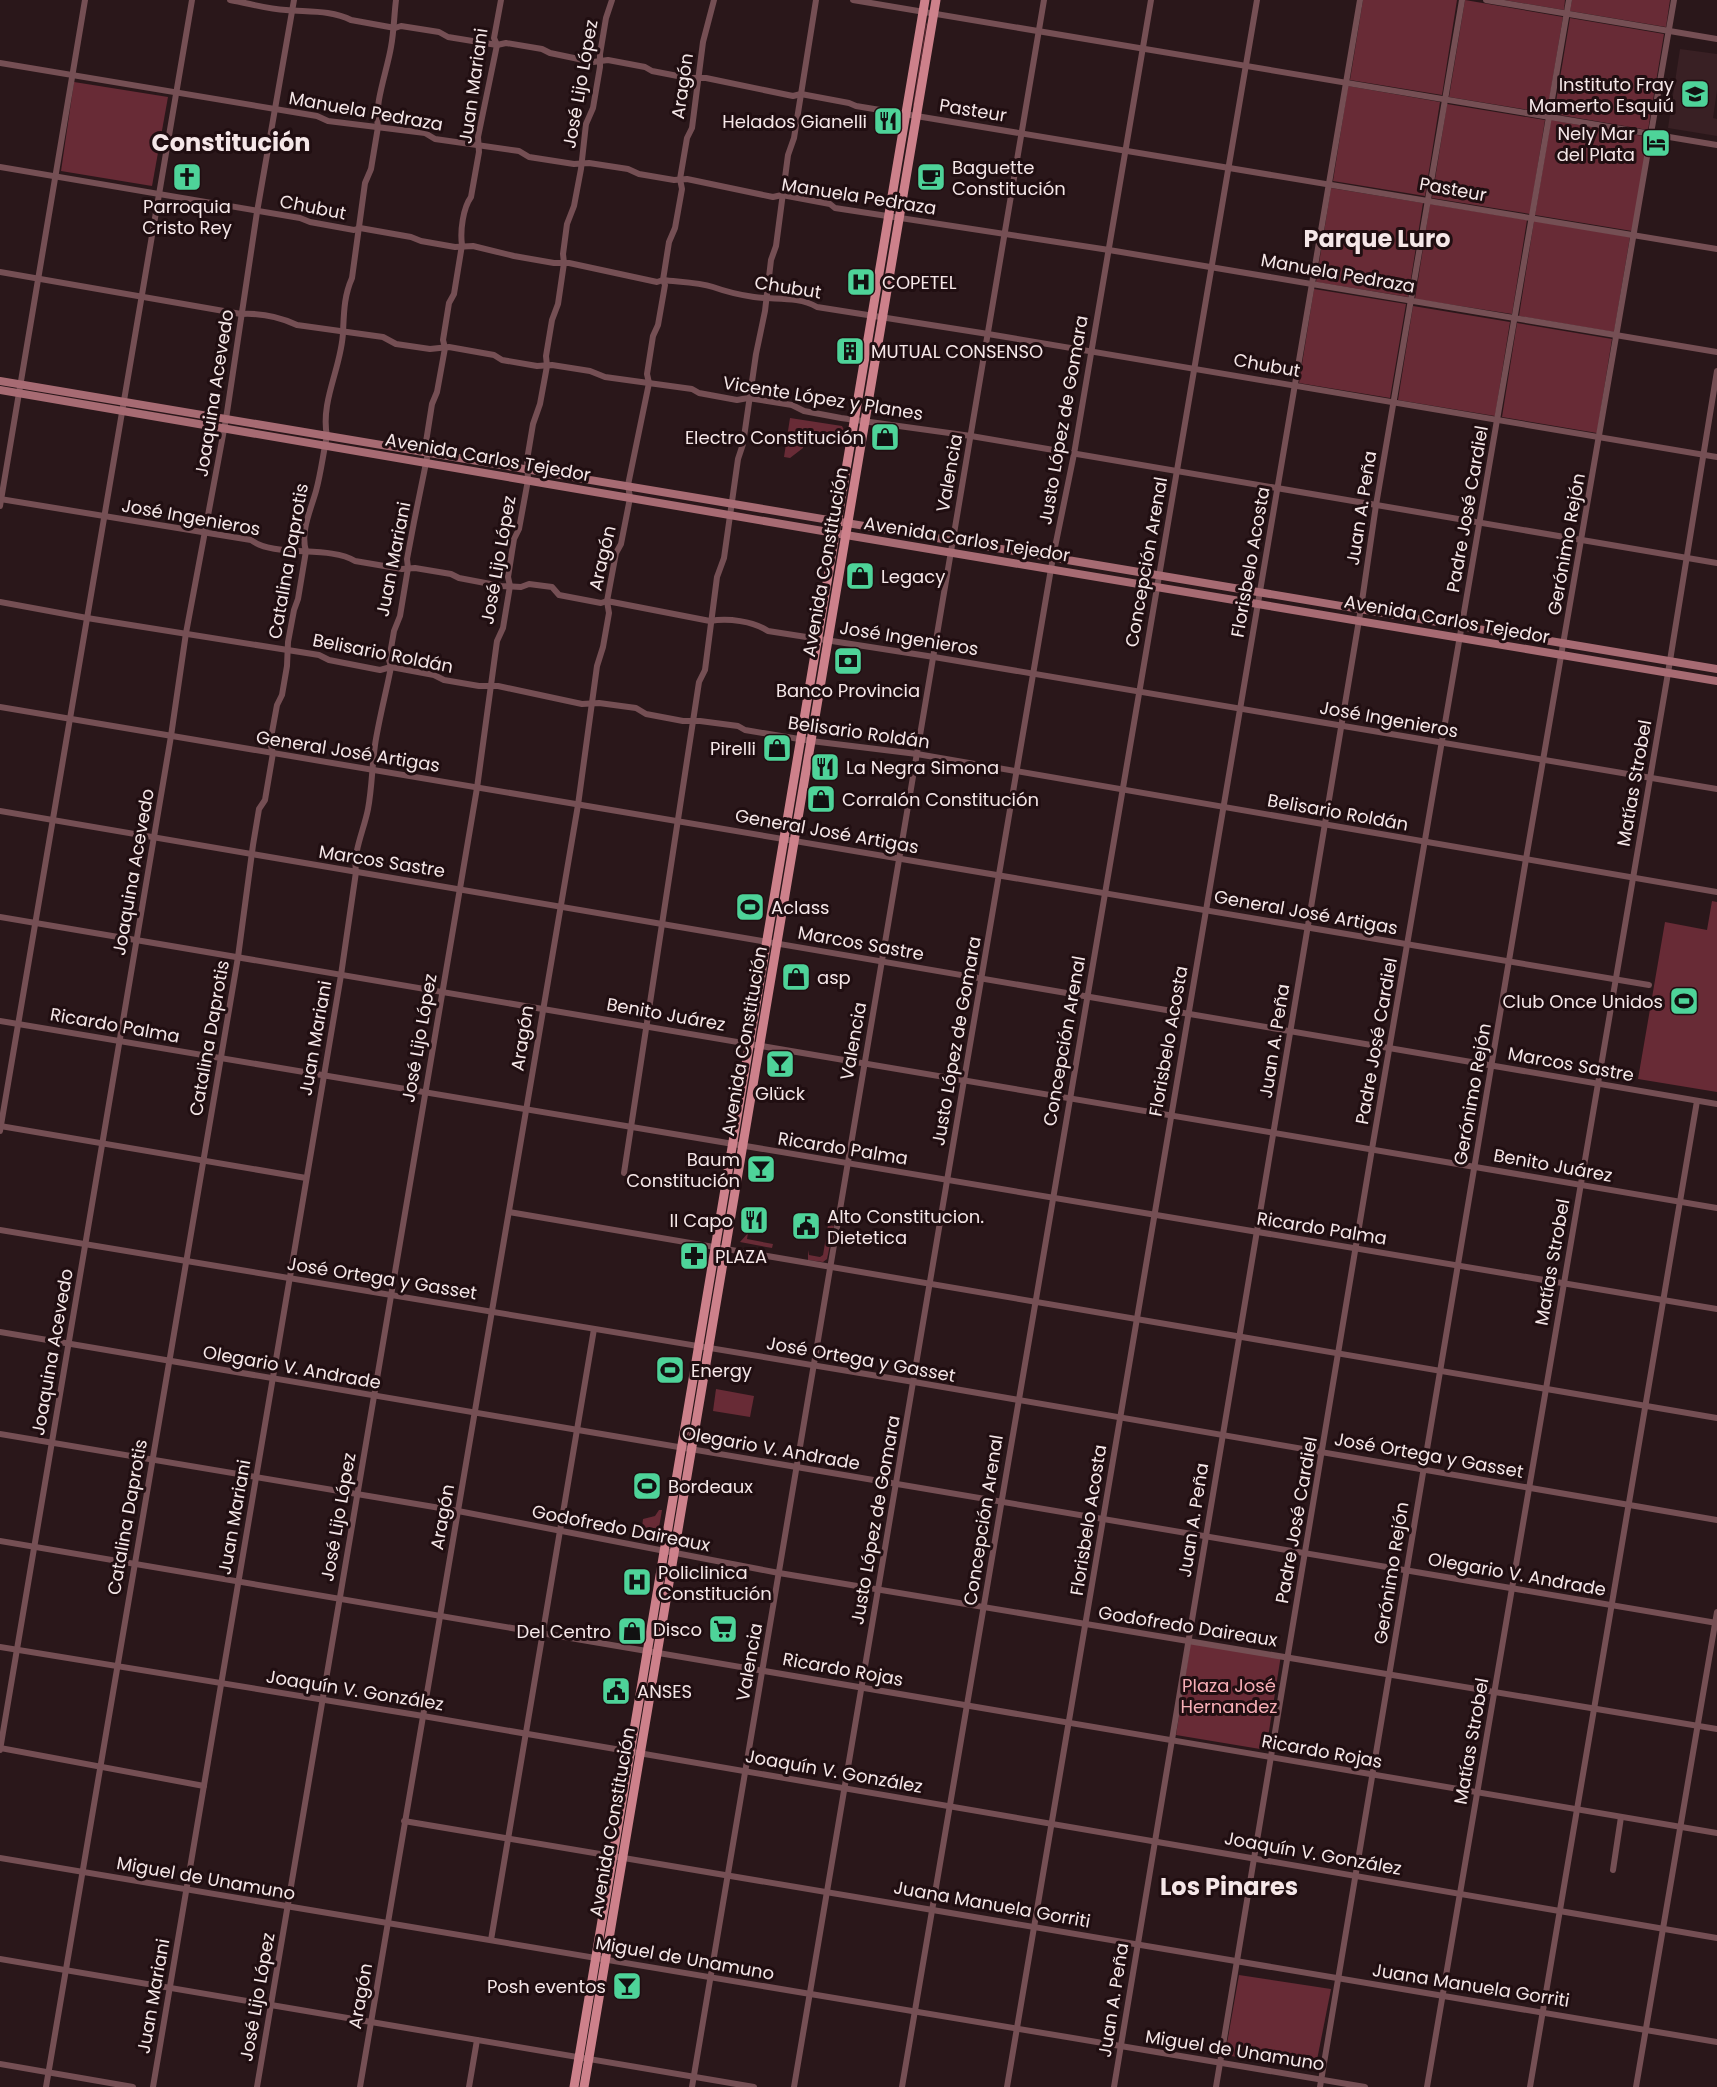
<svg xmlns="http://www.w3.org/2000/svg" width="1717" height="2087" font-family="Poppins,sans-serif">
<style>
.built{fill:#392024}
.green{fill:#682b36}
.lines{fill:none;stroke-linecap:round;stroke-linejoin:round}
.minor{stroke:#754f54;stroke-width:6}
.secondary{stroke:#a76b73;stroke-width:8}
.primary{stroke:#cd818b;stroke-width:9}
.labels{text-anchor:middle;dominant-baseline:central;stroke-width:6;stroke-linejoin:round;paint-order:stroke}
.street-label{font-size:18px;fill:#f5e7e8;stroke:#200e11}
.poi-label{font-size:18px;fill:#f5e7e8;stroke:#200e11;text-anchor:start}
.park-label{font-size:18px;fill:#f7afb7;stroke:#200e11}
.district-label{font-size:24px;font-weight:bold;fill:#f5e7e8;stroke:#200e11}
</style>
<rect width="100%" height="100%" fill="#2a171a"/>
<path class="built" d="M1680,49L1717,54V90L1713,118L1717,119V136L1668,128Z"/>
<g class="green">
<path d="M1363,0H1457L1442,95L1350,80Z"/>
<path d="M1465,0L1563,17L1547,113L1449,97Z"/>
<path d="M1504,0H1565L1564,10Z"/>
<path d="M1572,0H1670L1666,27L1570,11Z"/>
<path d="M1570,18L1664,34L1648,130L1554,114Z"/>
<path d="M927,23L914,105L913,106L926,24Z"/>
<path d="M74,82L168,97L152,186L61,171Z"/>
<path d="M1348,86L1440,102L1425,196L1333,181Z"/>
<path d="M1447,104L1545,120L1530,214L1432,198Z"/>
<path d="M1551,120L1648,137L1632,231L1535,215Z"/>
<path d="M1331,188L1423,203L1408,297L1316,282Z"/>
<path d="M1430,204L1527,220L1512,314L1415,299Z"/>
<path d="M1534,221L1630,237L1614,332L1519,316Z"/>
<path d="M1314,289L1406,304L1390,398L1299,383Z"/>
<path d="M1413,306L1510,322L1495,416L1398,400Z"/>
<path d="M1517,323L1612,339L1597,433L1502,417Z"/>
<path d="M790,418L842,426L844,430L843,437L805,431L803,448L790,458L784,457Z"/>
<path d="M1712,901L1717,902V1092L1638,1079L1665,922L1707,930Z"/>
<path d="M744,1209L752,1210L749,1227L741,1226Z"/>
<path d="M828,1225L834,1226L827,1259L823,1262L808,1260V1250L809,1255L820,1257L823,1255Z"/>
<path d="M748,1233L747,1239L773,1244L772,1248L740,1242Z"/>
<path d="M716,1389L754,1396L750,1417L713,1411Z"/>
<path d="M659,1510H662L657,1539L641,1537L643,1519L655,1516Z"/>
<path d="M1191,1640L1281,1655L1266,1750L1176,1735Z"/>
<path d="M1239,1975L1331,1989L1315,2070L1225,2055Z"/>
</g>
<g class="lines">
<g class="minor">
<path d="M230,0C248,3 267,9 286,10C307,12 332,10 351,20L395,28L401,26L439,32L448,37L497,45L506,43L542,49L550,53L593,62L608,60L645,67L652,71L688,78H706L793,96L801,94L849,103L856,106L1717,249"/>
<path d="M853,0L1717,145"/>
<path d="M1486,0L1717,39"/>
<path d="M0,63L317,116L328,121L425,133L435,139L519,151L529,157L574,164L589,163L628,169L639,174L674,180L687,179L773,197L782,195L830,204L835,208L1109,250L1717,352"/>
<path d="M0,167L300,218L310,222L354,230L360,228L411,237L421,241L455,247L473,246L514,256L554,263H569L657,282L663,280C679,282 698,282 713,287C727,292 740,295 754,297C775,300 798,296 817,307L988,334L1717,457"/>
<path d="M0,272L241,314C259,313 280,317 297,325L383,337L396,344L430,349L449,347L494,355L502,360L537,366L552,365L590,371L605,377L692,389L699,393L737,400L748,398L792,405L804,411L841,418L971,436L1717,563"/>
<path d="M0,499L251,540C274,558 329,545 355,561L402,569L415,568L451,574L459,578L501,586L521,587L529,584L552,587L559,595L601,603L607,601L710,621C728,618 753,621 768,631L934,657L1717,789"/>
<path d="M0,506L85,0"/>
<path d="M0,602L87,618L319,655L329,660L380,670L391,667L434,675L444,680L479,686H498L582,704L599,703L636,708L646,714L683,721H700L738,726L745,730L811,741L917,754L1717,892"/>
<path d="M0,707L1649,985"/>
<path d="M0,811L1717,1104"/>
<path d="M0,917L1717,1208"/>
<path d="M0,1021L1717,1309"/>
<path d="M0,1126L306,1178"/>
<path d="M0,1131L192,0"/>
<path d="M624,1173L699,682L705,670L717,577L724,558L738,459L743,444L756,354L765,311L771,260L776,246L788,155L794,138L816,0"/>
<path d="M509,1212L1717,1418"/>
<path d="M0,1230L914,1382L1717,1520"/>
<path d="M0,1332L1717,1623"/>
<path d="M0,1434L458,1511L779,1573L1717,1729"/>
<path d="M0,1541L1717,1833"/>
<path d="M0,1647L423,1716L1717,1938"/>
<path d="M0,1748L204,1786"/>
<path d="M0,1750L171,736L186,633L226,419L257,212L294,0"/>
<path d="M404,1821L1717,2042"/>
<path d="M0,1858L1365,2087"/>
<path d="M1613,1870L1621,1817"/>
<path d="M491,1940L594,1329"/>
<path d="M0,1959L754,2087"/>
<path d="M0,2064L133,2087"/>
<path d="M46,2087L238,957L253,845L259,809L265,800L273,753L270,743L277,705L282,695L287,666L288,642L294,610L298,599L306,551C300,532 311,509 316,491C321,473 323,454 327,436C320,401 342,366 343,332C344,312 344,296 352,278L365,183L371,169L378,127C374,104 387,71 391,47C394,31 394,16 396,0"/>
<path d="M153,2087L341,975L356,872C353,851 364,830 368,809C372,788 372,766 375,745C379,719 386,693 391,667L389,660L394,631L400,616L408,568L407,559L414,522L428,453L426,442L432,404L437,392L445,348L443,340L449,303L454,294L462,245C460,231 463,208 471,197L479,152L478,137L497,45L494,38L501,0"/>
<path d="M257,2087L477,788L497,641L503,628L510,586L508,577L514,539L519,529L528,480L527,460L533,424L540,404L547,366L546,356L552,320L558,304L564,263L563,254L567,224L574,206L581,169L586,124L593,108L600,67V54L606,18L612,0"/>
<path d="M360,2087L578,805L597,666L603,647L609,613L607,601L616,553L621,544L630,498L628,485L649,383L647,374L653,336L658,325L665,285L663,280L669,242L675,228L682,189L680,179L687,138L692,128L703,42L714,0"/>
<path d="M469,2087L477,2040"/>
<path d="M692,2087L1044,0"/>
<path d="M794,2087L964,1080L1053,557L1074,454L1151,0"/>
<path d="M902,2087L1257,0"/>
<path d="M1007,2087L1360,0"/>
<path d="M1114,2087L1361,608L1376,505L1462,0"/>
<path d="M1216,2087L1372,1149L1569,0"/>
<path d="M1320,2087L1526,859L1674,0"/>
<path d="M1427,2087L1668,673L1717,371"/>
<path d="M1530,2087L1697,1101"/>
<path d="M1636,2087L1717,1612"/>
</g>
<g class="secondary">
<path d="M0,381L1717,669"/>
<path d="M0,390L846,535L1717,681"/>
</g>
<g class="primary">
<path d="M574,2087L925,0"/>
<path d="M584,2087L936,0"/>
</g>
</g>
<defs>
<g id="school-square" transform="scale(1.5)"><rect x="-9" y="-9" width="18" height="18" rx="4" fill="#4ed399" stroke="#200e11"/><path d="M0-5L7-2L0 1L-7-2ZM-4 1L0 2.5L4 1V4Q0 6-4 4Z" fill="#111"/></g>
<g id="restaurant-square" transform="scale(1.5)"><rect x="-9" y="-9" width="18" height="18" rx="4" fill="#4ed399" stroke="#200e11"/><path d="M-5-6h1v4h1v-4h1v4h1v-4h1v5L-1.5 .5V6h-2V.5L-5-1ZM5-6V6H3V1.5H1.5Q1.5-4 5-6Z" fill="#111"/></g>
<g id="hotel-square" transform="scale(1.5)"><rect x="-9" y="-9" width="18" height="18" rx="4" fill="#4ed399" stroke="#200e11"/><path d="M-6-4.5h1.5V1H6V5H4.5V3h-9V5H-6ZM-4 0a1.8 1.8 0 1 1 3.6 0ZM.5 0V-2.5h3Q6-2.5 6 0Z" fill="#111"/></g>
<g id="church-square" transform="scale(1.5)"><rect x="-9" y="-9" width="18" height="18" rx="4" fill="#4ed399" stroke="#200e11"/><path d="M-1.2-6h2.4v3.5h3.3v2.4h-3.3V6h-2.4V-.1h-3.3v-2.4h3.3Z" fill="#111"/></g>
<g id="cafe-square" transform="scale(1.5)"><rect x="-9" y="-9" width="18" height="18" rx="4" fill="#4ed399" stroke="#200e11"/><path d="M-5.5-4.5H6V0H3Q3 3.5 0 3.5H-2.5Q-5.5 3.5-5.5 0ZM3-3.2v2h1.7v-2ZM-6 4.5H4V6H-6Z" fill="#111"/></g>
<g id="hospital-square" transform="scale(1.5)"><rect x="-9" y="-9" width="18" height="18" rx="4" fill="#4ed399" stroke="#200e11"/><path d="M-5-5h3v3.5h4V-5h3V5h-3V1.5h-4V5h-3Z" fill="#111"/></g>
<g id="building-square" transform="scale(1.5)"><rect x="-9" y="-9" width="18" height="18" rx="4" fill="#4ed399" stroke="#200e11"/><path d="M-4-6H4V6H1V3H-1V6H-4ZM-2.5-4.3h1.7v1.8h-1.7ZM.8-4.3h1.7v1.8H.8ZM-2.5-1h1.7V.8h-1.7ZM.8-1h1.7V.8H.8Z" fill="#111"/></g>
<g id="shop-square" transform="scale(1.5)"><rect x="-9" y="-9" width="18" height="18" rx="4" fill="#4ed399" stroke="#200e11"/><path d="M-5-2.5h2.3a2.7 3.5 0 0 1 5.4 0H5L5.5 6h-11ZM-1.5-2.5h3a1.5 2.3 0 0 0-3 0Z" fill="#111"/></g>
<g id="bank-square" transform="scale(1.5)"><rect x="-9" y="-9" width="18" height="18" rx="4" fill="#4ed399" stroke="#200e11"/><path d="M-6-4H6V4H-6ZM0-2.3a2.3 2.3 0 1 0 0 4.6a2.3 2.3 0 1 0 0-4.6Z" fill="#111"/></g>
<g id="stadium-square" transform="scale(1.5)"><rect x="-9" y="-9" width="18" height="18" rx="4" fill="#4ed399" stroke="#200e11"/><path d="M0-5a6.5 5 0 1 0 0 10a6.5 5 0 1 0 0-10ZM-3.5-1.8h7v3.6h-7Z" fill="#111"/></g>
<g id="bar-square" transform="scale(1.5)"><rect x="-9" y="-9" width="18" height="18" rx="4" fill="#4ed399" stroke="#200e11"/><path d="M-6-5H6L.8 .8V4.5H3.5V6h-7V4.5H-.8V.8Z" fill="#111"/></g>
<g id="civic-square" transform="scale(1.5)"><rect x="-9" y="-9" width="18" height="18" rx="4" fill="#4ed399" stroke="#200e11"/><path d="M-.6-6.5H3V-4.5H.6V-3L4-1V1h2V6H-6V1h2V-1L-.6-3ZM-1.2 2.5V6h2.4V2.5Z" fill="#111"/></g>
<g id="pharmacy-square" transform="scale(1.5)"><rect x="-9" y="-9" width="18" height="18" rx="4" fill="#4ed399" stroke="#200e11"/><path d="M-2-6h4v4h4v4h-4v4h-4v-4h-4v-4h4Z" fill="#111"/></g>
<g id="supermarket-square" transform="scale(1.5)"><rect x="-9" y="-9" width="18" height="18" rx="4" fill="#4ed399" stroke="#200e11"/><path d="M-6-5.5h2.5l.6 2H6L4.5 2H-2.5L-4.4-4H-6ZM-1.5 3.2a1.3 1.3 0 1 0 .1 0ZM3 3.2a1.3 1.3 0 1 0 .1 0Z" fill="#111"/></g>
</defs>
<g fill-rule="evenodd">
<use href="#school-square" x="1695" y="94"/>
<use href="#restaurant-square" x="888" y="121"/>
<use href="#hotel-square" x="1656" y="143"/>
<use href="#church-square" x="187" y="177"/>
<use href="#cafe-square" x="931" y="177"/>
<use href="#hospital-square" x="861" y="282"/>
<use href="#building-square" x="850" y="351"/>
<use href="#shop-square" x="885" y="437"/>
<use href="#shop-square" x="860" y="576"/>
<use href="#bank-square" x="848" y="661"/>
<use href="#shop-square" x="777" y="748"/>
<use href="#restaurant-square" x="825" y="767"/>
<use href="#shop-square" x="821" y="799"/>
<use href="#stadium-square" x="750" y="907"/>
<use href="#shop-square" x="796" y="977"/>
<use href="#stadium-square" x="1684" y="1001"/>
<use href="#bar-square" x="780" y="1064"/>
<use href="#bar-square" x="761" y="1169"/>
<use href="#restaurant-square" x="754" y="1220"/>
<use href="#civic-square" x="806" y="1226"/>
<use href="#pharmacy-square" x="694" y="1256"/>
<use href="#stadium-square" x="670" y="1370"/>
<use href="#stadium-square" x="647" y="1486"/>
<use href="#hospital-square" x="637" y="1582"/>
<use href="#supermarket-square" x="723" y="1629"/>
<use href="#shop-square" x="632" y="1631"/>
<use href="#civic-square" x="616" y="1691"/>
<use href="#bar-square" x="627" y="1986"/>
</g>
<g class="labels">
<g class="street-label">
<text transform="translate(580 84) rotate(-80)">José Lijo López</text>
<text transform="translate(473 86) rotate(-82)">Juan Mariani</text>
<text transform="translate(682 86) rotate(-82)">Aragón</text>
<text transform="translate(973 110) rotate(9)">Pasteur</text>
<text transform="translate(366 111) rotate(10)">Manuela Pedraza</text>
<text transform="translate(1453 189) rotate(10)">Pasteur</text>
<text transform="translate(859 196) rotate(9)">Manuela Pedraza</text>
<text transform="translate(313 207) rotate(11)">Chubut</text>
<text transform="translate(1338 273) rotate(10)">Manuela Pedraza</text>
<text transform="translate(788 287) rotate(9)">Chubut</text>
<text transform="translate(1267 365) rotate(10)">Chubut</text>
<text transform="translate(214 393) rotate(-81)">Joaquina Acevedo</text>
<text transform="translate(823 398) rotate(9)">Vicente López y Planes</text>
<text transform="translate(1063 420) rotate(-80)">Justo López de Gomara</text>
<text transform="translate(488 457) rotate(10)">Avenida Carlos Tejedor</text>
<text transform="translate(949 473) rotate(-80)">Valencia</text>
<text transform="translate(1361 508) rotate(-81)">Juan A. Peña</text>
<text transform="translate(1467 509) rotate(-80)">Padre José Cardiel</text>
<text transform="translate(191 517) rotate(10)">José Ingenieros</text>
<text transform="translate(967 539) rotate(9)">Avenida Carlos Tejedor</text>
<text transform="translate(1566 544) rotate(-80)">Gerónimo Rejón</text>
<text transform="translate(602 558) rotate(-77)">Aragón</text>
<text transform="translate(393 559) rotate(-79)">Juan Mariani</text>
<text transform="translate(498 560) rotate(-80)">José Lijo López</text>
<text transform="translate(288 561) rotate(-80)">Catalina Daprotis</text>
<text transform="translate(825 562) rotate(-80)">Avenida Constitución</text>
<text transform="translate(1146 562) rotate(-80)">Concepción Arenal</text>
<text transform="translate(1250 562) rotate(-80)">Florisbelo Acosta</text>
<text transform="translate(1447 619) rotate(10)">Avenida Carlos Tejedor</text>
<text transform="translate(909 638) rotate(9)">José Ingenieros</text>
<text transform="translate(383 653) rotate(11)">Belisario Roldán</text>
<text transform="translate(1389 719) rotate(10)">José Ingenieros</text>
<text transform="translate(859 732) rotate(8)">Belisario Roldán</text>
<text transform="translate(348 751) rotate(9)">General José Artigas</text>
<text transform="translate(1634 783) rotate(-80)">Matías Strobel</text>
<text transform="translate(1338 812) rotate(10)">Belisario Roldán</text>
<text transform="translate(827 831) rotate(10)">General José Artigas</text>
<text transform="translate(382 861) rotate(9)">Marcos Sastre</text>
<text transform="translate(133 872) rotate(-80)">Joaquina Acevedo</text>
<text transform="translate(1306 912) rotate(10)">General José Artigas</text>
<text transform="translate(861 943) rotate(10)">Marcos Sastre</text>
<text transform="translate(666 1014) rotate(10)">Benito Juárez</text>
<text transform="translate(115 1025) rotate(10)">Ricardo Palma</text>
<text transform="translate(209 1038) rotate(-80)">Catalina Daprotis</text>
<text transform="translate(315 1038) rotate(-80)">Juan Mariani</text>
<text transform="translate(419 1038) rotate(-80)">José Lijo López</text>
<text transform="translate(522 1038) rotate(-81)">Aragón</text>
<text transform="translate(744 1041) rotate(-80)">Avenida Constitución</text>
<text transform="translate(853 1041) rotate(-80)">Valencia</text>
<text transform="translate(956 1041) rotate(-80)">Justo López de Gomara</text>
<text transform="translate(1064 1041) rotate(-80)">Concepción Arenal</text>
<text transform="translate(1168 1041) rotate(-80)">Florisbelo Acosta</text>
<text transform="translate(1274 1041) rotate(-81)">Juan A. Peña</text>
<text transform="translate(1376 1041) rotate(-80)">Padre José Cardiel</text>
<text transform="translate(1571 1064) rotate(10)">Marcos Sastre</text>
<text transform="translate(1472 1094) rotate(-80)">Gerónimo Rejón</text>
<text transform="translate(843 1148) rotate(9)">Ricardo Palma</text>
<text transform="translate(1553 1165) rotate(10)">Benito Juárez</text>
<text transform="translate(1322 1228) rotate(9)">Ricardo Palma</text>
<text transform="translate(1552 1262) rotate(-80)">Matías Strobel</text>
<text transform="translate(382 1278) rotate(9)">José Ortega y Gasset</text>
<text transform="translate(52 1352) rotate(-80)">Joaquina Acevedo</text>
<text transform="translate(861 1359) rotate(10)">José Ortega y Gasset</text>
<text transform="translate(292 1367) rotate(10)">Olegario V. Andrade</text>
<text transform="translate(771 1448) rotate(10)">Olegario V. Andrade</text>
<text transform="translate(1429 1455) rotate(10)">José Ortega y Gasset</text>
<text transform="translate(127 1517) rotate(-80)">Catalina Daprotis</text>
<text transform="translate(234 1517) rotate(-80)">Juan Mariani</text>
<text transform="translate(338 1517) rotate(-80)">José Lijo López</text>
<text transform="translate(442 1517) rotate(-80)">Aragón</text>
<text transform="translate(875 1520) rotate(-80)">Justo López de Gomara</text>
<text transform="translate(983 1520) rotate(-81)">Concepción Arenal</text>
<text transform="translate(1088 1520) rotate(-81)">Florisbelo Acosta</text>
<text transform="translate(1193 1520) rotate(-81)">Juan A. Peña</text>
<text transform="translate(1296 1520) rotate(-80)">Padre José Cardiel</text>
<text transform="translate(621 1528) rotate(11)">Godofredo Daireaux</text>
<text transform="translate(1391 1573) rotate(-81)">Gerónimo Rejón</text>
<text transform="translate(1517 1574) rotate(10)">Olegario V. Andrade</text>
<text transform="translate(1188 1626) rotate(9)">Godofredo Daireaux</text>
<text transform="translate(749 1662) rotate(-80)">Valencia</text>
<text transform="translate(843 1669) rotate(10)">Ricardo Rojas</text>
<text transform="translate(355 1690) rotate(9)">Joaquín V. González</text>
<text transform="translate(1471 1741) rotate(-80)">Matías Strobel</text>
<text transform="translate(1322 1751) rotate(10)">Ricardo Rojas</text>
<text transform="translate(834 1771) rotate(10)">Joaquín V. González</text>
<text transform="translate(612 1822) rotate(-80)">Avenida Constitución</text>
<text transform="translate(1313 1853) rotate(10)">Joaquín V. González</text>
<text transform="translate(206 1878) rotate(10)">Miguel de Unamuno</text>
<text transform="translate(992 1904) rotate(10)">Juana Manuela Gorriti</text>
<text transform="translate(685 1958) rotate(10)">Miguel de Unamuno</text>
<text transform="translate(1471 1985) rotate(9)">Juana Manuela Gorriti</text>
<text transform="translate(153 1996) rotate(-80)">Juan Mariani</text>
<text transform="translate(360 1996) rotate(-80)">Aragón</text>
<text transform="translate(257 1997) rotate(-80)">José Lijo López</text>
<text transform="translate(1113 2000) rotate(-81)">Juan A. Peña</text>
<text transform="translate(1235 2050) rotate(9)">Miguel de Unamuno</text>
</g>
<g class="poi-label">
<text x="1674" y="84" text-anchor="end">Instituto Fray<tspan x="1674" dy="21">Mamerto Esquiú</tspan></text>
<text x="867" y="121" text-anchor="end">Helados Gianelli</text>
<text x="1635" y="133" text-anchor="end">Nely Mar<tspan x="1635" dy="21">del Plata</tspan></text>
<text x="952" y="167">Baguette<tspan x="952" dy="21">Constitución</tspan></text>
<text x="187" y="206" text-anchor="middle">Parroquia<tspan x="187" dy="21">Cristo Rey</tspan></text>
<text x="882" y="282">COPETEL</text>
<text x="871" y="351">MUTUAL CONSENSO</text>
<text x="864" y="437" text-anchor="end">Electro Constitución</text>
<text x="881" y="576">Legacy</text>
<text x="848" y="690" text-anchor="middle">Banco Provincia</text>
<text x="756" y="748" text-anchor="end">Pirelli</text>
<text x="846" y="767">La Negra Simona</text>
<text x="842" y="799">Corralón Constitución</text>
<text x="771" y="907">Aclass</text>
<text x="817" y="977">asp</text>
<text x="1663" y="1001" text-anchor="end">Club Once Unidos</text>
<text x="780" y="1093" text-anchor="middle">Glück</text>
<text x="740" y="1159" text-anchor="end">Baum<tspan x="740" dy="21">Constitución</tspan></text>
<text x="827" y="1216">Alto Constitucion.<tspan x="827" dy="21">Dietetica</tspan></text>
<text x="733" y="1220" text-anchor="end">Il Capo</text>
<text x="715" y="1256">PLAZA</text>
<text x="691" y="1370">Energy</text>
<text x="668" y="1486">Bordeaux</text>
<text x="658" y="1572">Policlinica<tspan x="658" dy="21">Constitución</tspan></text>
<text x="702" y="1629" text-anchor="end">Disco</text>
<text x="611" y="1631" text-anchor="end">Del Centro</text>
<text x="637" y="1691">ANSES</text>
<text x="606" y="1986" text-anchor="end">Posh eventos</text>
</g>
<g class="park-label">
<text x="1229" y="1685">Plaza José<tspan x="1229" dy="21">Hernandez</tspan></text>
</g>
<g class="district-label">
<text x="231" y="142">Constitución</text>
<text x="1377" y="238">Parque Luro</text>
<text x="1229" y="1886">Los Pinares</text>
</g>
</g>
</svg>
